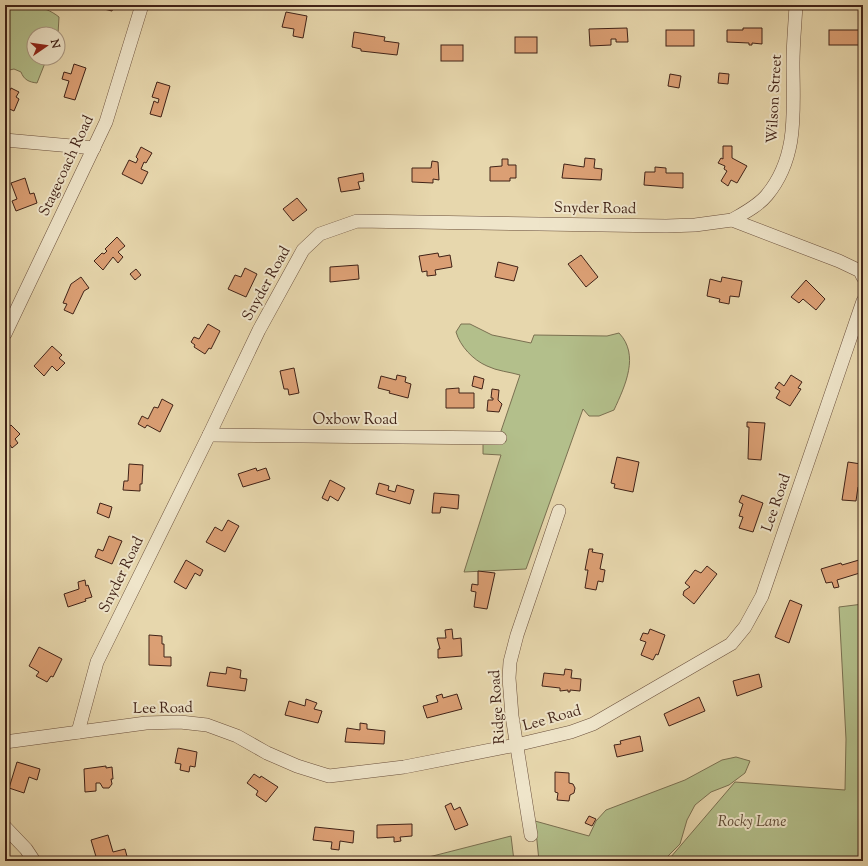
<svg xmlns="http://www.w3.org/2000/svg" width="868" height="866" font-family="'Sorts Mill Goudy',serif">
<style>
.green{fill:#b3bf8b;stroke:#7a7051}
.building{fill:#db9f74;stroke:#402217}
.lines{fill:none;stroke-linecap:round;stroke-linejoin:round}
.minor-casing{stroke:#6a4f3c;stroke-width:14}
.minor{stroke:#efe5ca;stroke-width:13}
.labels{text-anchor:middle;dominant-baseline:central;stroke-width:4;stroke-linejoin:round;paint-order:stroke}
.street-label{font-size:15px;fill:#402217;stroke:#efe5ca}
.park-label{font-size:15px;font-style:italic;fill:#5d4934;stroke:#efe5ca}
</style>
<rect width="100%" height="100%" fill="#e7d7ad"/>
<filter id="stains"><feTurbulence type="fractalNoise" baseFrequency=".005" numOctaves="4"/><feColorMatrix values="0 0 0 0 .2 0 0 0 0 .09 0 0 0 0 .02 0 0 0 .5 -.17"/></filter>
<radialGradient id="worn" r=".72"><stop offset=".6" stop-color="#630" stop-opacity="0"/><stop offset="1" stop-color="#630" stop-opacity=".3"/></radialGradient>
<g class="green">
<path d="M5,5C24,5 43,4 59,17L58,34H34V58H47L37,83C29,82 24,80 21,72L14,69L5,71Z"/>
<path d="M461,324H470L492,335L531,343L534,335L607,336L619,333C640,355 625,386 614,410L599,416H589L583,409L526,569L464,572L501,455L483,454V434H500L520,375C510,372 497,371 487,366C473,360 460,346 456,332Z"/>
<path d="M863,604V861H539L535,821L589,836L596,821L606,810L685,780L722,760L736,757L750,761L745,773L729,785L711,792L695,805L687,820L680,844L667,857L670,858L735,782L845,790L846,739L839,607Z"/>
<path d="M511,836L514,861H421V859Z"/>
</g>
<g class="building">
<path d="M101,5H114L112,11L100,8Z"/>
<path d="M286,12L307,16L303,38L293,36L294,29L282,27Z"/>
<path d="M627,28L628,42H616V39H611V45L590,46L589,29Z"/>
<path d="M743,28H762V44L752,43V45H749V43L727,42V30H743Z"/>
<rect x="666" y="30" width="28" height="16"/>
<rect x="829" y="30" width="32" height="15"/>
<path d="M354,32L385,37L384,41L399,43L397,55L361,51V49L352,47Z"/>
<rect x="515" y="37" width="22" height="16"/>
<rect x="441" y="45" width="22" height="16"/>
<path d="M74,64L86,68L75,100L64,97L69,81L62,79L64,72L71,74Z"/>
<path d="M719,73L729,74L728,84L718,83Z"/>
<path d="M670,74L681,76L679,88L668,86Z"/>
<path d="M157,82L170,86L161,117L150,114L154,101L158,103L159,99L152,97Z"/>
<path d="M11,88L19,92L16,97L19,99L14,111L5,107V93L8,94Z"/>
<path d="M723,146H732V158L747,166L737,183L731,180L728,186L721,181L727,171L724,169L725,166L718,163L721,158L723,159Z"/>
<path d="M141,147L152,153L146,163L144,162L141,169L148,172L142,184L122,174L129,160L136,163L138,159L136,157Z"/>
<path d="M585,158L595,159L594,168L602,169L601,180L562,178L564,164L584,167Z"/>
<path d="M502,159H508V165H516V178H510V181H490V167L502,166Z"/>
<path d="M432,161L438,162L439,180L433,179V183L412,182V168H431Z"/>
<path d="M655,167L666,168V173H683V188L644,185L645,172H655Z"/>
<path d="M363,173L364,181L358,182L360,189L341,192L338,178Z"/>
<path d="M25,178L30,194L34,193L37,203L16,211L12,201L17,199L11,183Z"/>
<path d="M297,198L307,210L293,221L283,209Z"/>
<path d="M117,237L125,246L118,252L123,257L118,263L113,257L103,270L94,261L102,253L104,254L107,251L105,249Z"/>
<path d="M438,253L439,257L450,255L452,267L435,270L436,275L427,276V271L422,272L419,256Z"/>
<path d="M581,255L598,277L586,287L568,264Z"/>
<path d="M498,262L518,267L514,281L495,277Z"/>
<path d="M358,265L359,279L330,282V267Z"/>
<path d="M245,268L257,274L246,297L228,289L235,275L241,277Z"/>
<path d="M136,269L141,275L135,280L130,274Z"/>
<path d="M81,277L89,288L84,291L73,314L64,310L67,304L63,303L71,284Z"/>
<path d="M722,277L742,281L739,297L730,296L729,304L719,302L720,299L707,296L710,279L721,282Z"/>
<path d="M806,280L825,299L816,310L803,299L799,303L791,297Z"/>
<path d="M208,324L220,331L211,349L209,348L205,354L194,347L195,345L191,342L194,337L199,339Z"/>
<path d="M52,346L62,355L59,358L65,363L57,371L52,366L44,376L34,366Z"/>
<path d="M294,368L299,393L289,395L288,389H284L280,371Z"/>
<path d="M397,375L406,377L405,382L411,384L408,398L389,393L390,391L378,388L381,376L396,380Z"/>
<path d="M791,375L802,382L798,388L801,389L790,406L776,398L780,391L775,388L779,382L784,386Z"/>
<path d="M474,376L484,379L482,389L472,386Z"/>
<path d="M459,388V393H474V408H446V389Z"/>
<path d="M492,389L499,390L498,400L502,404L499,412L487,411L488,400H493V398H491Z"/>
<path d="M162,399L173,405L160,432L147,425L145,428L138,424L142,416L148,419L154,407L158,408Z"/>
<path d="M747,422L765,423L761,460L748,459L749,427H747Z"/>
<path d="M11,425L20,434L15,439L18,443L12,448L10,445L5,450V430Z"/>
<path d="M617,457L639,462L633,492L614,488L615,484L611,483Z"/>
<path d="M848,462L861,464L859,480L863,481V487H858L856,501L842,500Z"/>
<path d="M129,464L143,465L142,484H140V491L123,490L124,481H128Z"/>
<path d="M256,468L257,471L266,468L270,479L243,487L238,474Z"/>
<path d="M330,480L345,488L338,501L330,496L328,501L322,498Z"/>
<path d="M379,483L389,486L388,490L395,492L397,485L414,490L410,504L376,494Z"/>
<path d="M434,493L459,495L458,509L441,507L440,513H432Z"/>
<path d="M742,495L763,503L753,532L739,528L743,517L739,516L743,504L739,502Z"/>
<path d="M100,503L112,507L109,518L97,513Z"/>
<path d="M228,520L239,526L225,552L206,542L215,527L222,531Z"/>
<path d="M109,536L122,541L112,564L95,557L98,549L103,551Z"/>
<path d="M589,549H593L592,552L603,554L600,569L605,570L603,582L598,581L596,590L585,588L588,570H585Z"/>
<path d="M186,560L203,570L200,576L195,573L186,589L174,582Z"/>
<path d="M859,560L863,572L837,580L839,587L834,588L832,582L826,583L821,569L841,563L842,565Z"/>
<path d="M707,566L717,574L694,604L683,595L684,591L690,587L685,583L695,570L701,573Z"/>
<path d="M478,571L495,573L487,609L474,607L476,592L471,591L472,584L478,585Z"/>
<path d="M85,580L86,586L88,585L92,597L85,599L86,601L68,607L64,594L79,589L78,582Z"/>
<path d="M790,600L802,605L789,643L775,637Z"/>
<path d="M452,629L453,639L461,638L462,656L438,658V649H440L437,638H446L445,630Z"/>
<path d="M650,629L665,635L658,655L656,654L653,660L641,655L646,642L640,640L643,633L648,634Z"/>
<path d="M149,635L162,636V644H164V657H171V666L149,665Z"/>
<path d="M39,647L62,659L53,677L51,676L47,682L36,676L39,672L29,666Z"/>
<path d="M227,667L241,670L240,678L247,679L245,691L207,686L210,672L226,674Z"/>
<path d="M565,669L572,670L571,678L581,679L580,691L570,690V692H568V690L560,691V688L542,686L544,673L564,675Z"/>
<path d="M759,674L762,687L737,696L733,681Z"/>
<path d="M442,694L443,698L457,694L462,709L427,718L423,706L438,702L436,696Z"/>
<path d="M699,697L705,711L669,726L664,714Z"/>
<path d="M306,699L317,703L314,709L322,711L318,723L285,715L289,701L305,706Z"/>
<path d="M360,723L367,724V729L385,731L384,744L345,742L347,728L360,730Z"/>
<path d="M640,736L643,751L617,757L614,745L621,744L620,741Z"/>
<path d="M178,748L197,752L195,767L190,766L189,772L180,770L181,764L175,763Z"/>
<path d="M17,762L40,769L37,780L29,777L24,793L9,788Z"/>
<path d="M106,766V768L112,767L113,779H111L112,784L109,788H103L100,783H96V791L85,792L84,769Z"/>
<path d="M555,772L569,773V783L573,784L575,788L574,793L570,795L569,801L557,800L558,793L555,792Z"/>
<path d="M254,774L260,778L261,776L278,787L266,802L256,795L258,791L247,783Z"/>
<path d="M451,803L454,810L460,807L468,825L455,830L445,806Z"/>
<path d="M589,816L596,819L592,826L585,823Z"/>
<path d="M412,824V836L400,837L401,841L394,842V837L377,838V825Z"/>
<path d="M315,827L354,831L353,843L340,841L339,850L331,849L332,842L313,840Z"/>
<path d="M108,835L113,852L125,849L128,860H97L91,840Z"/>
</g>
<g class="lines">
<g class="minor-casing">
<g id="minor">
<path d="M5,140L94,148"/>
<path d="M732,220C744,213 758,206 767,195C799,156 793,110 793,63C793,44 795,24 796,5"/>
<path d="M5,334L106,122L142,5"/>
<path d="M209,435L500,438"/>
<path d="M78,732L97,662L209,435L259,330L303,250L320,234L357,221L666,226L695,225L732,220L839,261L860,271L863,277"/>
<path d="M5,742L146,723L180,722L207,725L237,736L267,753L297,766L329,776L404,767L516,745L571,732L593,724L731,644L745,627L762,596L863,301"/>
<path d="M5,827L26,849L34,861"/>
<path d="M531,835L512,716L509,678L510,662L517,635L559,511"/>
</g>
</g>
<use href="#minor" class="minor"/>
</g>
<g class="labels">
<g class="street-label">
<text transform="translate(775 99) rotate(-87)">Wilson Street</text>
<text transform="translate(67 166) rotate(-65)">Stagecoach Road</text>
<text transform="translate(595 209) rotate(1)">Snyder Road</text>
<text transform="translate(267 284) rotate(-61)">Snyder Road</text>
<text x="355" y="420">Oxbow Road</text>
<text transform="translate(777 503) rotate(-71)">Lee Road</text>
<text transform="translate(122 575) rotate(-64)">Snyder Road</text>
<text transform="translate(498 707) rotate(-94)">Ridge Road</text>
<text transform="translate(163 709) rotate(-1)">Lee Road</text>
<text transform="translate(552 719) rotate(-16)">Lee Road</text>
</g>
<g class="park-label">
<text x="752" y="822">Rocky Lane</text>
</g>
</g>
<rect width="868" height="866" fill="none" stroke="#e7d7ad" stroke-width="20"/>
<rect x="6" y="6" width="856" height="854" fill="none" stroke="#402217" stroke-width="2"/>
<rect x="10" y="10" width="848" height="846" fill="none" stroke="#402217"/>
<g transform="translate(46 46) rotate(77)"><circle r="19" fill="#efe5ca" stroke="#a99782"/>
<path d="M0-3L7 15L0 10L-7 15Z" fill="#8f2418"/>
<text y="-6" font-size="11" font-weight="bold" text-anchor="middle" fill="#402217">N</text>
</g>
<rect width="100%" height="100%" filter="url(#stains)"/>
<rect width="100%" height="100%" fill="url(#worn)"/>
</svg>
